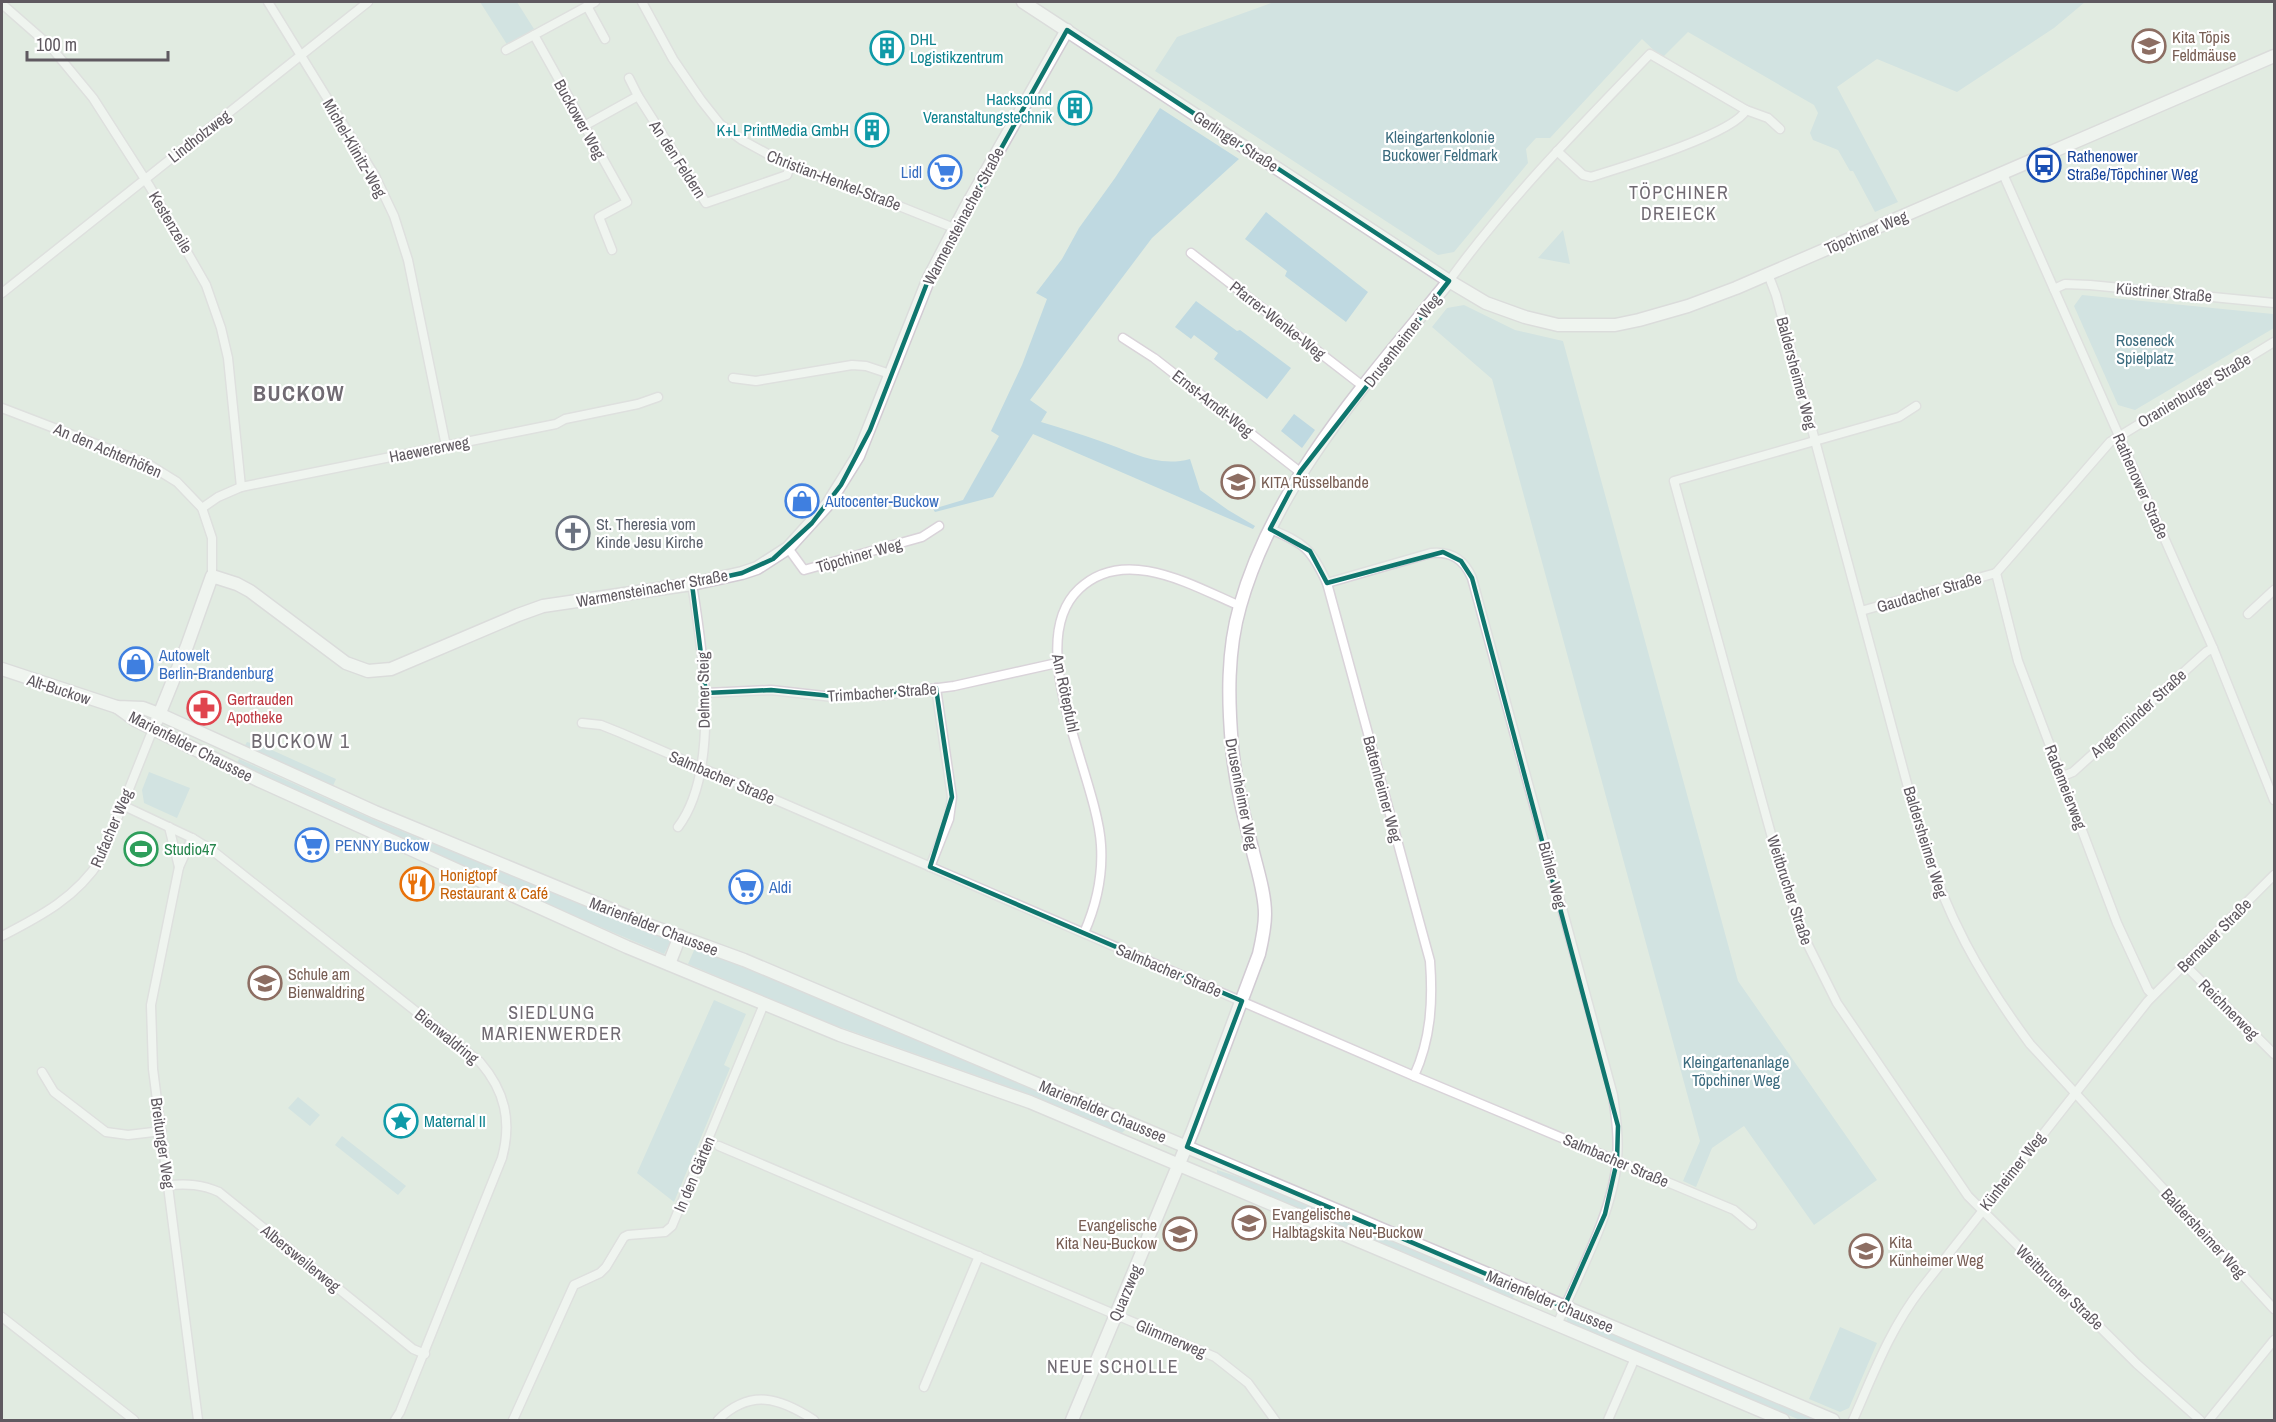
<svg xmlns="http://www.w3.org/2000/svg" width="2276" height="1422" font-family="'Archivo Narrow',sans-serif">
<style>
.green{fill:#bfd9e1}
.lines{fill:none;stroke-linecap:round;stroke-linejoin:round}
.street-casing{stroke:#d9d3d9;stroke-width:11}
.secondary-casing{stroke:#d2cbd3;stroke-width:15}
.street{stroke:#fff;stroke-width:8}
.secondary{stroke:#fff;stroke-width:12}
.marked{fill:none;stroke:#0f766e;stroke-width:4.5;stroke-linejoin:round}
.labels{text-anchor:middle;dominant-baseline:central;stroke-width:4.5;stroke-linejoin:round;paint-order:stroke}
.education-label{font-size:16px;fill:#785e54;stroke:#fff;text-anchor:start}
.culture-label{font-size:16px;fill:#0d838f;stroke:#fff;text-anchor:start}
.street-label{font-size:16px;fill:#5f5960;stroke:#fff}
.park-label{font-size:16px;fill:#3b6b7e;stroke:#fff}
.transit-label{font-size:16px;fill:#164399;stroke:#fff;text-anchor:start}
.shop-label{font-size:16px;fill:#366cbe;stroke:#fff;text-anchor:start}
.worship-label{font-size:16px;fill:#5b616d;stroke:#fff;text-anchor:start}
.health-label{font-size:16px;fill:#be3a42;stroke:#fff;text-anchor:start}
.leisure-label{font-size:16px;fill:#27864d;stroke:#fff;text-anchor:start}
.food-label{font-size:16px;fill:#c56008;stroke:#fff;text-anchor:start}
.neighbourhood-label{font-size:18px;letter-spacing:1.5px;fill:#706a72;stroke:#fff}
.quarter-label{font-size:20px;letter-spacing:1.5px;fill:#706a72;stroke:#fff}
.district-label{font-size:22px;font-weight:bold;letter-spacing:1.5px;fill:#706a72;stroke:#fff}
</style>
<rect width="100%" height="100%" fill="#e1ebe1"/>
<g class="green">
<path d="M480,2H517L534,29L508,46Z"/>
<path d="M1274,2H2085L2054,28L1957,92L1877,59L1837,87L1898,202L1875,212L1853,171H1850L1838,150L1813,140L1810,133L1818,113L1814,105L1688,32L1662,58L1642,39L1550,138H1536L1526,149L1528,163L1454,252L1438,255L1155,71L1177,37Z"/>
<path d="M1160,108L1239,159L1152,238L1030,400L1047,412L1041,422C1061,428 1081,434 1100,441C1130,451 1157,468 1190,459L1200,490L1228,510L1255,526L1253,529L1033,434L993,497L935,512L933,509L963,500L999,436L991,431L1022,365L1047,299L1036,293L1062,259L1079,228L1115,178Z"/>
<path d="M1266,212L1368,292L1346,322L1285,276L1287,271L1245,239Z"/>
<path d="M1563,230L1570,264L1538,258Z"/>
<path d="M2082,295L2273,314L2274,328L2135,410L2118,405L2074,306Z"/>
<path d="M1196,301L1237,331L1240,330L1291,368L1267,399L1214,359L1218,353L1194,335L1191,339L1175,327Z"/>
<path d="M1464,305L1515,330L1563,341L1738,981L1877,1180L1814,1225L1744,1126L1712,1148L1696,1187L1683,1181L1700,1141L1492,379L1432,327L1447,308Z"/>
<path d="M1294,414L1315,430L1302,448L1281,431Z"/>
<path d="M247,742L263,746L336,779L333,786L244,747Z"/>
<path d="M239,759L379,822L669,939L670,943L664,954L565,912L237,763Z"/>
<path d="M149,772L190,788L177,818L144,803L142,790Z"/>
<path d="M695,948L729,960L1126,1129L1122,1133L1021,1091L820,1020L688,964Z"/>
<path d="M714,1000L746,1014L724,1065L730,1068L674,1202L637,1173Z"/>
<path d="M298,1097L320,1115L310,1126L288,1108Z"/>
<path d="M342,1136L406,1186L398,1195L335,1145Z"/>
<path d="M1217,1170L1260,1184L1515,1291L1513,1298H1510L1217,1174Z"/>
<path d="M1569,1314L1824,1420H1800L1566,1322Z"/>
<path d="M1840,1327L1877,1343L1849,1408L1840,1412L1809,1399Z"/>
</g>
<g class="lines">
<g class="street-casing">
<g id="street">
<path d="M268,2L375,176L394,216L408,260L446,446"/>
<path d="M595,2L534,35L627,202L599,217L612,250"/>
<path d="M642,2L673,59L701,100L720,124L742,140L788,165L864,192L954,228"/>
<path d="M2,4L50,46L93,98L150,187L206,285L221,328L228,358L241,487"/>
<path d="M587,6L605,39"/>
<path d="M506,50L534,35"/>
<path d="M629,78L638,96"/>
<path d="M584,126L638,96L706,203L787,175L790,166"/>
<path d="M1557,151L1583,175L1591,177C1620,168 1734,134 1746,110"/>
<path d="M2003,174L2213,648L2274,800"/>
<path d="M1191,253L1364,387"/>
<path d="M1768,274L1776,295L1920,832C1946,915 1979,975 2030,1044L2274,1309"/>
<path d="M1449,281C1508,199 1580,127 1650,54L1746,110L1768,118L1780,129"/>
<path d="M2054,289L2065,284L2090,285L2274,303"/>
<path d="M2,293L368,2"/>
<path d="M1123,338L1154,358L1300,472"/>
<path d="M733,378L756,381L852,365L866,366L890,374"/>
<path d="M1916,406L1899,417L1674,481L1782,874L1804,937L1837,1003L1968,1196L2137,1364L2200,1420"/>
<path d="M2,408L148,464L177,482L202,508L212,538V576"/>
<path d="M202,508L218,497L241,487L556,424L565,419L638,404L658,397"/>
<path d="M1270,529C1304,543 1311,548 1327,583L1430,961C1433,1001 1431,1039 1414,1076"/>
<path d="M788,548L804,570L922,537L939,526"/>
<path d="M1996,573L2018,661L2117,923L2148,990L2153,995"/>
<path d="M1996,573L2110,442L2274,342"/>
<path d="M1327,583L1431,553C1451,551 1464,559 1472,578L1613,1095C1616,1117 1619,1138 1617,1160C1613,1213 1578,1275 1557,1325"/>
<path d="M1861,611L1996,573"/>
<path d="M2248,614L2274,590"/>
<path d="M706,693L771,690L833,697L884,695L954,686L1057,663"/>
<path d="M582,723L601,725L621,733L1414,1076L1734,1210L1752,1225"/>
<path d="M2063,776L2073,772L2206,652L2213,648"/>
<path d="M122,805L192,838L213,851L480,1062C505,1091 512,1121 502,1158L400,1412L395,1420"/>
<path d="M169,827L179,867"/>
<path d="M678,827C721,770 703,651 692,584"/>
<path d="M192,838L179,867L151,1005L153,1069L198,1420"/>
<path d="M930,867L949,819L952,797L936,688"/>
<path d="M1084,933C1096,906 1103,876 1101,845C1097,776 1021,644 1079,589C1125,545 1193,586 1240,606"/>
<path d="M2,936C41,916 77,897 101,859L153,729"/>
<path d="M2184,964L2274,1054"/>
<path d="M42,1072L54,1092L106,1132L128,1135L162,1131"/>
<path d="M719,1146L1215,1357L1248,1383L1275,1420"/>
<path d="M169,1185C188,1184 201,1184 219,1192L413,1349L425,1354"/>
<path d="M2,1317L134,1420"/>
<path d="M924,1387L979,1256"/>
<path d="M513,1420L574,1285L600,1273L606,1267L624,1237L628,1235L665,1232L672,1226L764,1004"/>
<path d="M718,1420C751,1388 780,1398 814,1420"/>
<path d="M1608,1420L1635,1358"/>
<path d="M1853,1420C1873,1375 1890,1329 1921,1289L2148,1001L2274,875"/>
<path d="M2209,1420L2274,1340"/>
</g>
</g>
<g class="secondary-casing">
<g id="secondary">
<path d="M1023,2L1449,281L1486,303L1525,317L1558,325H1615L1639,320L1688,306L1736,288L2274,56"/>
<path d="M2,669L117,707L143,708L159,714L375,812L651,926L744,960L1833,1420"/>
<path d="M117,707L135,720L260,781L627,947L840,1035L1030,1102L1783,1420"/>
<path d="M157,720L187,646L212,576L237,584L250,591L346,663L368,671L391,669L518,615L543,606L692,584L742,573L757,568L788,548L828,504L858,456L929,278L965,209L1067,30"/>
<path d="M669,964L680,936"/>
<path d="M1072,1420L1193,1130L1259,954C1262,941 1265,928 1265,914C1265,894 1258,872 1253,852C1244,817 1235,782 1232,746C1228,700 1227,651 1240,606C1275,481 1369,380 1449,281"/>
</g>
</g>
<use href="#street" class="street"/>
<use href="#secondary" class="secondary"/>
</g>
<path d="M0 0H2276V1422H0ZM1067,30L1449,281L1300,472L1270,529L1310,551L1327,583L1443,552L1461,561L1472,578L1618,1126L1617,1161L1605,1214L1564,1307L1187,1147L1242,1001L930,867L952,797L936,688L842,697L771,690L706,693L692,584L742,573L773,559L812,523L841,485L870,430L929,278Z" fill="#e1ebe1" fill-opacity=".55" fill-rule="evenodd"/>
<path class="marked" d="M1067,30L1449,281L1300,472L1270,529L1310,551L1327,583L1443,552L1461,561L1472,578L1618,1126L1617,1161L1605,1214L1564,1307L1187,1147L1242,1001L930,867L952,797L936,688L842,697L771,690L706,693L692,584L742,573L773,559L812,523L841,485L870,430L929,278Z"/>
<defs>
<g id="school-ring" transform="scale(1.725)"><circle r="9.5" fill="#fff" stroke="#8d6e63" stroke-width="1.5"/><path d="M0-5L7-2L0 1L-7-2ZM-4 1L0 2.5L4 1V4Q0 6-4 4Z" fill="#8d6e63"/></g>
<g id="building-ring" transform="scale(1.725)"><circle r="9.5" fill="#fff" stroke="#0f9aa8" stroke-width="1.5"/><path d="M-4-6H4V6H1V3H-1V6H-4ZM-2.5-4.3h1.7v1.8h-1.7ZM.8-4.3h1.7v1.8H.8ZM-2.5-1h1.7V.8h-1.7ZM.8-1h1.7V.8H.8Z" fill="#0f9aa8"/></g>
<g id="bus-ring" transform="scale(1.725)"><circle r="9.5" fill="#fff" stroke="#1a4fb4" stroke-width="1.5"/><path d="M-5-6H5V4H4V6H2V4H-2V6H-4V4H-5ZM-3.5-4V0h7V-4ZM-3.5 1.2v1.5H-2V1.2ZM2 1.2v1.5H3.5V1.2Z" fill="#1a4fb4"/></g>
<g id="supermarket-ring" transform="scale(1.725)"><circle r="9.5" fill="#fff" stroke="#3f7fe0" stroke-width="1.5"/><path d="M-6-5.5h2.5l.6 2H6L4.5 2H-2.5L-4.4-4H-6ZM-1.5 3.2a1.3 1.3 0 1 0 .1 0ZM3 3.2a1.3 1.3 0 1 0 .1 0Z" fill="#3f7fe0"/></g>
<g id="shop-ring" transform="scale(1.725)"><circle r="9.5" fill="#fff" stroke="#3f7fe0" stroke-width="1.5"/><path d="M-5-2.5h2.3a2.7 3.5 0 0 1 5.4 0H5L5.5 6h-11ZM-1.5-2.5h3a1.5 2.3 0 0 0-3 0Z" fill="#3f7fe0"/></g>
<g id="church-ring" transform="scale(1.725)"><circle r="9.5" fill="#fff" stroke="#6b7280" stroke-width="1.5"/><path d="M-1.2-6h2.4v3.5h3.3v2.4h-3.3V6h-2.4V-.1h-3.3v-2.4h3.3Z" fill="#6b7280"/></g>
<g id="pharmacy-ring" transform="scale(1.725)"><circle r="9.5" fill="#fff" stroke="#e0444e" stroke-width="1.5"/><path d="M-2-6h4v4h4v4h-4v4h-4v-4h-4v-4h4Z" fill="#e0444e"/></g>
<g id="stadium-ring" transform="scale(1.725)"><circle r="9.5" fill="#fff" stroke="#2e9e5b" stroke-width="1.5"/><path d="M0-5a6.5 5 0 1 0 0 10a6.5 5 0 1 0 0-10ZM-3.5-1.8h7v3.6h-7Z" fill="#2e9e5b"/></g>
<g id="restaurant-ring" transform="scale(1.725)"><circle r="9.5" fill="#fff" stroke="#e8710a" stroke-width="1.5"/><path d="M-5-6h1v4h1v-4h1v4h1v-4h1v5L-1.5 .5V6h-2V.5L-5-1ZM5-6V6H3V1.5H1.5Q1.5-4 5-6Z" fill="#e8710a"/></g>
<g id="sight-ring" transform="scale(1.725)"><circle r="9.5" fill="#fff" stroke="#0f9aa8" stroke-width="1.5"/><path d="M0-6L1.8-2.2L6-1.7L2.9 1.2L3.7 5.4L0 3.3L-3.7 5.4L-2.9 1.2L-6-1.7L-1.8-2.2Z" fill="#0f9aa8"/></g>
</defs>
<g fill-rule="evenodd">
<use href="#school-ring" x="2149" y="46"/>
<use href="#building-ring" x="887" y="48"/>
<use href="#building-ring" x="1075" y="108"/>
<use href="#building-ring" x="872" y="130"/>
<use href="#bus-ring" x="2044" y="165"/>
<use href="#supermarket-ring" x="945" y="172"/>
<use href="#school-ring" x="1238" y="482"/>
<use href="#shop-ring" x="802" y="501"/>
<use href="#church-ring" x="573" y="533"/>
<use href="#shop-ring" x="136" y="664"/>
<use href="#pharmacy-ring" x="204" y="708"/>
<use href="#supermarket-ring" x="312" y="845"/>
<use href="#stadium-ring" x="141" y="849"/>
<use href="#restaurant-ring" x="417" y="884"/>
<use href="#supermarket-ring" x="746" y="887"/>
<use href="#school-ring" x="265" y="983"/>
<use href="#sight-ring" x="401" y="1121"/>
<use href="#school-ring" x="1249" y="1223"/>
<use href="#school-ring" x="1180" y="1234"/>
<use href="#school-ring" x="1866" y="1251"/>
</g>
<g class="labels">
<g class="education-label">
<text x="2172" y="37">Kita Töpis<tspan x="2172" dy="18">Feldmäuse</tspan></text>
<text x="1261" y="482">KITA Rüsselbande</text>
<text x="288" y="974">Schule am<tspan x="288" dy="18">Bienwaldring</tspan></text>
<text x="1272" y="1214">Evangelische<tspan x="1272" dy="18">Halbtagskita Neu-Buckow</tspan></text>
<text x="1157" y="1225" text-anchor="end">Evangelische<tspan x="1157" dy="18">Kita Neu-Buckow</tspan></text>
<text x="1889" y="1242">Kita<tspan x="1889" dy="18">Künheimer Weg</tspan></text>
</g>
<g class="culture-label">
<text x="910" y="39">DHL<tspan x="910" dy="18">Logistikzentrum</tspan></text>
<text x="1052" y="99" text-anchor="end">Hacksound<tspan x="1052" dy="18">Veranstaltungstechnik</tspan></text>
<text x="849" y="130" text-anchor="end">K+L PrintMedia GmbH</text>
<text x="424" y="1121">Maternal II</text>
</g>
<g class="street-label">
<text transform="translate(580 119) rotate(61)">Buckower Weg</text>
<text transform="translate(199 136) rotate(-38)">Lindholzweg</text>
<text transform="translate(1236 141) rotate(33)">Gerlinger Straße</text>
<text transform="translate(355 148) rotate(60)">Michel-Klinitz-Weg</text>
<text transform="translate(678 159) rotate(57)">An den Feldern</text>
<text transform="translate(834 180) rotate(21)">Christian-Henkel-Straße</text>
<text transform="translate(963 216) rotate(-62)">Warmensteinacher Straße</text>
<text transform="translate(171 222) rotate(59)">Kestenzeile</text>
<text transform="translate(1866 232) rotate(-23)">Töpchiner Weg</text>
<text transform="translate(2164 292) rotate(5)">Küstriner Straße</text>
<text transform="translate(1278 320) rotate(38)">Pfarrer-Wenke-Weg</text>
<text transform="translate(1402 340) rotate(-52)">Drusenheimer Weg</text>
<text transform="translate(1797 373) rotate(75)">Baldersheimer Weg</text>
<text transform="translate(2194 390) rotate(-31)">Oranienburger Straße</text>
<text transform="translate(1213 403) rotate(38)">Ernst-Arndt-Weg</text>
<text transform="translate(429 449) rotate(-11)">Haewererweg</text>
<text transform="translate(108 450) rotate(23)">An den Achterhöfen</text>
<text transform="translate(2141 486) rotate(66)">Rathenower Straße</text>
<text transform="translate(859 555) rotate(-16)">Töpchiner Weg</text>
<text transform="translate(652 588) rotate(-10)">Warmensteinacher Straße</text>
<text transform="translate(1929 592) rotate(-16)">Gaudacher Straße</text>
<text transform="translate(59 689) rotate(18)">Alt-Buckow</text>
<text transform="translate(703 690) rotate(-91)">Delmer Steig</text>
<text transform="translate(882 692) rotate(-4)">Trimbacher Straße</text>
<text transform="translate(1066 693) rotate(78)">Am Rötepfuhl</text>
<text transform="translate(2138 713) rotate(-42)">Angermünder Straße</text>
<text transform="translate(191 746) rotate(27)">Marienfelder Chaussee</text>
<text transform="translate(722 777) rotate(23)">Salmbacher Straße</text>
<text transform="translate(2066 787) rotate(69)">Rademeierweg</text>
<text transform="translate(1383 789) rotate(75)">Battenheimer Weg</text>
<text transform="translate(1242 794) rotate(79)">Drusenheimer Weg</text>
<text transform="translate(111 828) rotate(-67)">Rufacher Weg</text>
<text transform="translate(1926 842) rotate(73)">Baldersheimer Weg</text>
<text transform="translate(1553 875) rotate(75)">Bühler Weg</text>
<text transform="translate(1790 890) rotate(72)">Weitbrucher Straße</text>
<text transform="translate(654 926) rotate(21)">Marienfelder Chaussee</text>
<text transform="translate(2214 935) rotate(-45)">Bernauer Straße</text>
<text transform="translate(1169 970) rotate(23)">Salmbacher Straße</text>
<text transform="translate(2229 1009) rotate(45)">Reichnerweg</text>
<text transform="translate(447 1036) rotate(39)">Bienwaldring</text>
<text transform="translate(1103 1111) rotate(23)">Marienfelder Chaussee</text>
<text transform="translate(163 1143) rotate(82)">Breitunger Weg</text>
<text transform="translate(1616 1160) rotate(23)">Salmbacher Straße</text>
<text transform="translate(2012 1171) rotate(-52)">Künheimer Weg</text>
<text transform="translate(694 1174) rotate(-67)">In den Gärten</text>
<text transform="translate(2204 1233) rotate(47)">Baldersheimer Weg</text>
<text transform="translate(301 1258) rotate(39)">Albersweilerweg</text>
<text transform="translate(2060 1287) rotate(44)">Weitbrucher Straße</text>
<text transform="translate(1125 1293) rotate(-67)">Quarzweg</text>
<text transform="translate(1550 1301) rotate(23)">Marienfelder Chaussee</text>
<text transform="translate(1171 1338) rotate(23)">Glimmerweg</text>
</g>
<g class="park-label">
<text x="1440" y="137">Kleingartenkolonie<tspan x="1440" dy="18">Buckower Feldmark</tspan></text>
<text x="2145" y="340">Roseneck<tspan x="2145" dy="18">Spielplatz</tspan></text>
<text x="1736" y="1062">Kleingartenanlage<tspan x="1736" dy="18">Töpchiner Weg</tspan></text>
</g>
<g class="transit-label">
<text x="2067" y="156">Rathenower<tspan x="2067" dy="18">Straße/Töpchiner Weg</tspan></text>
</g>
<g class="shop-label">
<text x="922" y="172" text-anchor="end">Lidl</text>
<text x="825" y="501">Autocenter-Buckow</text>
<text x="159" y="655">Autowelt<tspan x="159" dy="18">Berlin-Brandenburg</tspan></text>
<text x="335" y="845">PENNY Buckow</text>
<text x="769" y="887">Aldi</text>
</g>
<g class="worship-label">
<text x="596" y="524">St. Theresia vom<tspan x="596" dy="18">Kinde Jesu Kirche</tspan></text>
</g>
<g class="health-label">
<text x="227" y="699">Gertrauden<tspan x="227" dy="18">Apotheke</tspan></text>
</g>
<g class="leisure-label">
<text x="164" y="849">Studio47</text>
</g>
<g class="food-label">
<text x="440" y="875">Honigtopf<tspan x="440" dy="18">Restaurant &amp; Café</tspan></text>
</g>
<g class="neighbourhood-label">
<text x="1679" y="192">TÖPCHINER<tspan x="1679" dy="21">DREIECK</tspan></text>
<text x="552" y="1012">SIEDLUNG<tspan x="552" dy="21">MARIENWERDER</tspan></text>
<text x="1113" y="1366">NEUE SCHOLLE</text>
</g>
<g class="quarter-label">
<text x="301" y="740">BUCKOW 1</text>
</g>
<g class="district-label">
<text x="299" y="393">BUCKOW</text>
</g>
</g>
<rect width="2276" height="1422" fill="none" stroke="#5f5960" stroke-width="6"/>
<path d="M27 51v9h141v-9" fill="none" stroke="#5f5960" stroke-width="3"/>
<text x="36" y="51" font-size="18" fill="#5f5960" stroke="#ffffff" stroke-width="4.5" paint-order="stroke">100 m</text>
</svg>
